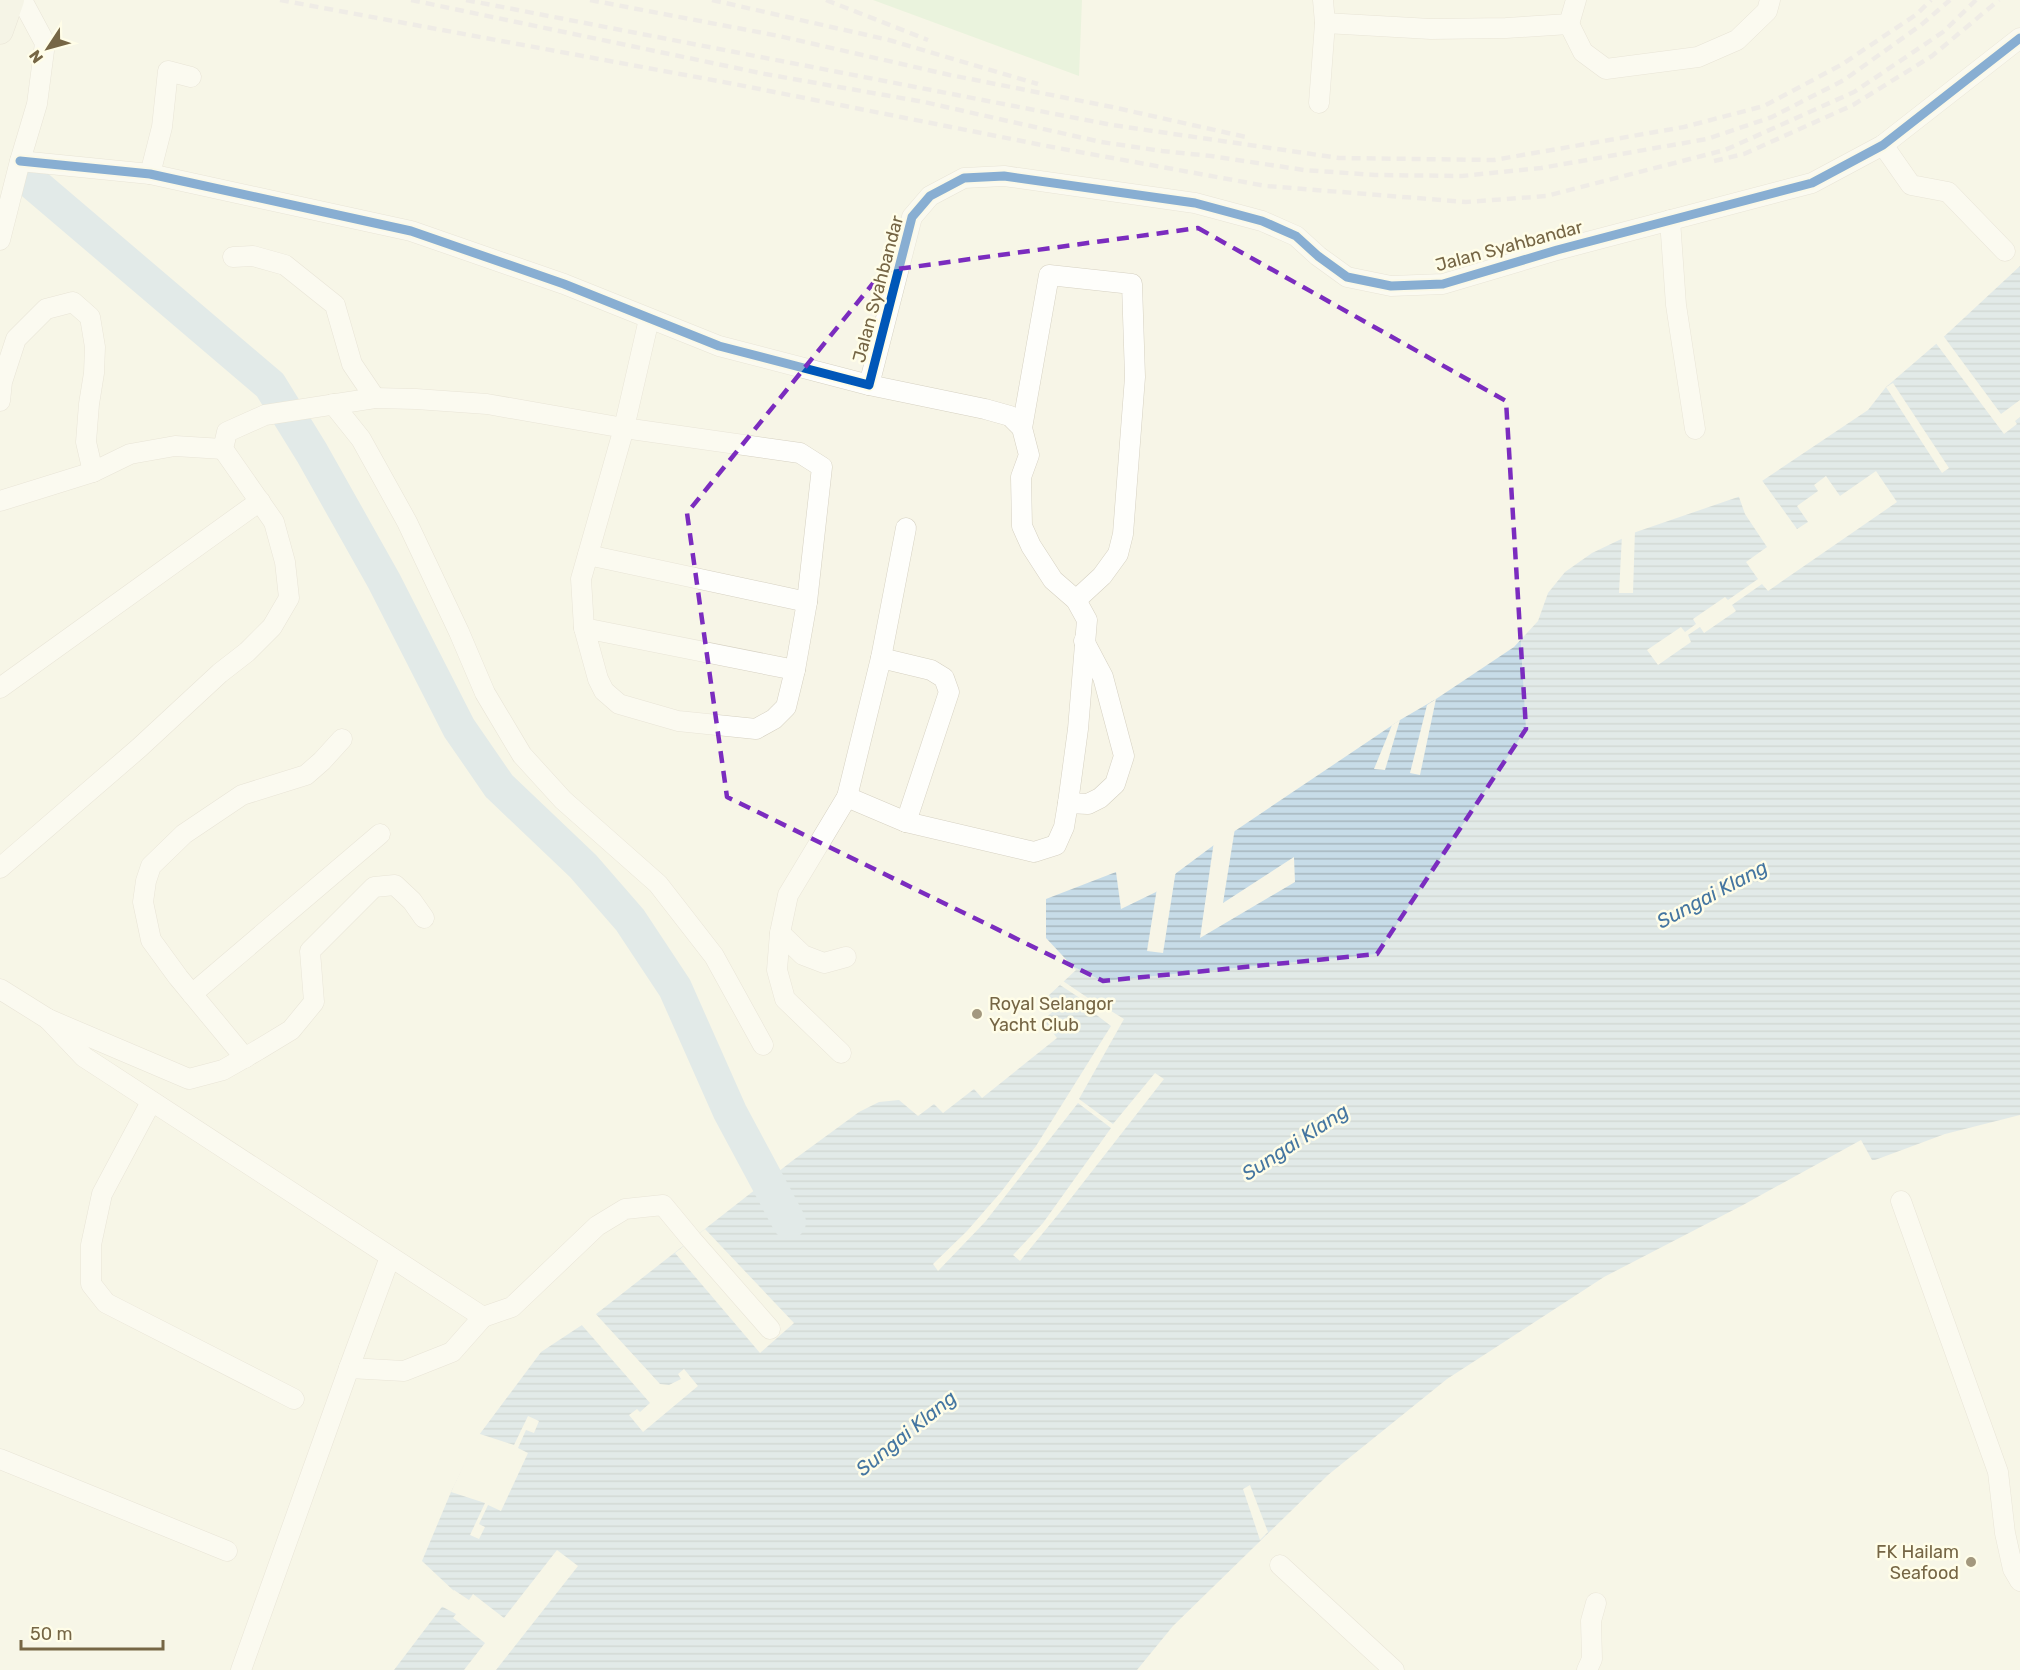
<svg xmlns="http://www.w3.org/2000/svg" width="2020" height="1670" font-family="Rubik,sans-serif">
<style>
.green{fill:#daf0d0}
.water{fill:url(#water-rules)}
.pier{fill:#f7f5e7}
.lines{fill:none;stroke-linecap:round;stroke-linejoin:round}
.river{stroke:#c7dce8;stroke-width:34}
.minor-casing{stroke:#d6d1c2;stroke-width:21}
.major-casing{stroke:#d6d1c3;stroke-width:27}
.minor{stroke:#fefefb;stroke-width:20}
.major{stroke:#f2f1e4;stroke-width:26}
.rail{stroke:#e5e1e4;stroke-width:4.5;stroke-dasharray:9 6;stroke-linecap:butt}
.cycleway-casing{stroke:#fffde8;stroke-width:13}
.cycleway{stroke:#0057b8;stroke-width:9}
.marked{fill:none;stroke:#7b2cbf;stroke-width:4.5;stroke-dasharray:12 8;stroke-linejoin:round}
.poi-dot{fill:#a3987e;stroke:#fffde8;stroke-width:2}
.labels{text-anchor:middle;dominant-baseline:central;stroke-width:5;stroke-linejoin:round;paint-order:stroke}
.street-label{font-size:18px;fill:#766645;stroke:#fffde8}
.poi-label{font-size:18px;fill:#766645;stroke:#fffde8;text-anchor:start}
.water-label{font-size:20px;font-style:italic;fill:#4576a1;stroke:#fffde8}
</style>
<defs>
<pattern id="water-rules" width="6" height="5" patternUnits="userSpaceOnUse" patternTransform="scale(1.5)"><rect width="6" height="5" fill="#c7dce8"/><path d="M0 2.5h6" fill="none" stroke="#a6b6be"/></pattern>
</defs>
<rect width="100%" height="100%" fill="#f7f5e7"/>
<path class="green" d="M873,0H1082L1079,76Z"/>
<path class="water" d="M2020,266V1115L1945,1134L1875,1160H1872L1861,1140L1743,1205L1604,1277L1447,1379L1328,1475L1173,1626L1137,1670H394L454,1591L422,1561L451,1492L479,1435L541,1352L582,1325L792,1161L859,1112L879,1102L899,1100L918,1116L934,1104L943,1113L974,1089L982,1098L1057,1038L1043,1020L1057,1008L1048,996L1076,970L1046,938V899L1116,872L1121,909L1156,892L1175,874L1214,845L1400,720L1436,699L1514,647L1538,621L1548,593L1565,572L1592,553L1636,532L1738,497L1868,410L1886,387L1936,344Z"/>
<g class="pier">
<path d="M1942,334L2001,414L2020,400V417L2015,421L2017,424L2004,434L1935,342Z"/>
<path d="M1893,383L1949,468L1942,473L1886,387Z"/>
<path d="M1876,471L1897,502L1768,591L1762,584L1732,605L1736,611L1704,633L1700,627L1688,635L1691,642L1658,665L1647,650L1681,627L1685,632L1696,624L1693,619L1725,597L1728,600L1758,579L1746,562L1767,547L1745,514L1739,497L1736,494L1761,479L1797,529L1808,522L1797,506L1818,491L1814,485L1826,476L1840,496Z"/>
<path d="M1635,529L1633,593H1619L1622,535Z"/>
<path d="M1436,699L1420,775L1410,773L1427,705Z"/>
<path d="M1400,720L1385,770L1374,769L1392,725Z"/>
<path d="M1235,828L1223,903L1294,857L1295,882L1200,938L1214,841Z"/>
<path d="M1176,870L1163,953L1147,951L1157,888Z"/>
<path d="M1063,981L1094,1002L1095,1001L1124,1019L1079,1099L1113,1124L1155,1073L1164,1079L1061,1211L1020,1261L1013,1255L1043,1223L1111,1128L1078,1103L985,1222L938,1271L933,1264L967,1231L1001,1192L1036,1146L1111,1026L1090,1010L1092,1006L1060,985Z"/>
<path d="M705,1229L794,1323L760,1353L675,1253Z"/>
<path d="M594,1312L660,1384L669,1385L681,1379L678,1374L684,1369L698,1386L643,1432L629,1415L637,1409L640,1412L650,1403L580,1323Z"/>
<path d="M528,1416L539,1421L534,1433L526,1430L518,1448L528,1453L501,1511L488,1505L479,1524L485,1527L479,1539L470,1535L485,1503L451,1492L467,1458L465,1456L477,1433L514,1445Z"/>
<path d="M1250,1485L1268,1532L1260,1540L1243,1489Z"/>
<path d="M557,1550L578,1566L496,1670H464L485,1643L453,1618L456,1614L441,1606L454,1590L469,1600L473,1594L504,1618Z"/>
</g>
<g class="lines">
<path class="river" d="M34,184L270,385L312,453L384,581L459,728L499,786L583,866L630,920L675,988L730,1112L789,1222"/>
<g class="minor-casing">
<g id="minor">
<path d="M1325,23L1431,29L1506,28L1569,24L1576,0"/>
<path d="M1569,24L1583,52L1606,69L1698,57L1737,40L1767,11L1770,0"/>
<path d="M1319,103L1325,23L1323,0"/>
<path d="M1883,145L1911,185L1948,192L2005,251"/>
<path d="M20,161L150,174L411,231L564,284L719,346L869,385L985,409L1010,416L1022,428L1029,455L1021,477L1022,526L1031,546L1053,580L1076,600L1087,620L1078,729L1068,803L1064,827L1056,845L1034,852L906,822L847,797L788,895L780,933L777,970L785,999L841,1053"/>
<path d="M150,174L162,127L168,71L191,77"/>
<path d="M1670,220L1676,305L1695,429"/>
<path d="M0,240L20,161L37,104L45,43L22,0"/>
<path d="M233,257L253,256L285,265L335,305L352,364L375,398"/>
<path d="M869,385L912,217L930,196L964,178L1004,176L1195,203L1262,221L1296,236L1318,256L1347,277L1391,286L1443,284L1557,250L1812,183L1883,145L2020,38"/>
<path d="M0,401L2,382L16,339L46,309L73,302L90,317L95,347L94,373L89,404L86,442L93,472"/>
<path d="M333,404L361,439L407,522L459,632L485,693L522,755L563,800L658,884L714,956L763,1045"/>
<path d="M1022,428L1049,275L1132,284L1135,377L1123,534L1118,554L1102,576L1076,600"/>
<path d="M0,501L93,472L130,454L175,446L223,449"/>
<path d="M588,555L807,602"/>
<path d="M584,628L598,679L604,691L619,704L678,721L756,729L774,719L786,707L795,670"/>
<path d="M881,658L906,528"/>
<path d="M0,688L260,501"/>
<path d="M847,797L881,658L931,670L944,678L949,692L906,822"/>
<path d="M1068,803L1088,804L1100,798L1115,784L1124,756L1103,677L1084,641"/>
<path d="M0,868L139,748L220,673L247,652L272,627L289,598L285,562L274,522L223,449L227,432L265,415L375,398L416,399L487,404L624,428L800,453L822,467L807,602L795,670L584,628L581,579L624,428L649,319"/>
<path d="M780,933L803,955L824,963L846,957"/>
<path d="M0,989L48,1019L189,1079L223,1070L258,1050L291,1030L314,1002L310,951L374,887L395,885L412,901L424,918"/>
<path d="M192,994L380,834"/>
<path d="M48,1019L84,1057L483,1317L512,1307L597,1226L625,1209L663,1205L692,1240L770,1329"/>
<path d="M245,1058L178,977L151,940L143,902L146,881L151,866L184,834L242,795L306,775L322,761L342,739"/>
<path d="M151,1102L102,1194L91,1245V1284L106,1303L294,1399"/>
<path d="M1901,1201L1998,1472L2005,1533L2013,1569L2020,1581"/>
<path d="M349,1368L390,1257"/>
<path d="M0,1459L227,1551"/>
<path d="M1280,1565L1394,1670"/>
<path d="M241,1670L349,1368L404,1371L452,1352L483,1317"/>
<path d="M1587,1670L1592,1659L1591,1621L1596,1603"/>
</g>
</g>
<g class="major-casing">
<path id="major" d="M0,31L11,0"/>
</g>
<use href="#minor" class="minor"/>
<use href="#major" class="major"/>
<g class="rail">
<path d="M280,0L734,84L1052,147L1266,186L1466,202L1546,196L1725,150L1854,92L1943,32L1976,0"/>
<path d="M411,0L765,74L924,102L1101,142L1162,151L1211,156L1304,170L1375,175L1462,176L1541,168L1707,139L1772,117L1844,80L1921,25L1950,0"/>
<path d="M466,0L1112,125L1339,158L1494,160L1684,127L1764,106L1841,65L1917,14L1931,0"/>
<path d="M590,0L779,36L950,75L1112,107L1246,137"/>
<path d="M712,0L889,40L1038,84"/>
<path d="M826,0L928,40"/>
<path d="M1714,161L1744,154L1853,105L1932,56L1999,0"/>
</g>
<g class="cycleway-casing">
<path id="cycleway" d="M20,161L150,174L411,231L564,284L719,346L869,385L912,217L930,196L964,178L1004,176L1195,203L1262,221L1296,236L1318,256L1347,277L1391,286L1443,284L1557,250L1812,183L1883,145L2020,38"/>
</g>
<use href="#cycleway" class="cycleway"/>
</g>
<path d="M0 0H2020V1670H0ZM1198,228L1506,401L1526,729L1377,954L1103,981L727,797L687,513L883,271Z" fill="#f7f5e7" fill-opacity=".55" fill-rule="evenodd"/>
<path class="marked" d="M1198,228L1506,401L1526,729L1377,954L1103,981L727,797L687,513L883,271Z"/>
<g class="poi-dot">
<circle cx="977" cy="1014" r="6"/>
<circle cx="1971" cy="1562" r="6"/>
</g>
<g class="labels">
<g class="street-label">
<text transform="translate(1509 246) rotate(-15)">Jalan Syahbandar</text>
<text transform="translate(878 289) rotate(-75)">Jalan Syahbandar</text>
</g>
<g class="poi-label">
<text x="989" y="1004">Royal Selangor<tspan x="989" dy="21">Yacht Club</tspan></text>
<text x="1959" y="1552" text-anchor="end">FK Hailam<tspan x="1959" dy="21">Seafood</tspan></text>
</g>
<g class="water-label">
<text transform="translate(1712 894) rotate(-28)">Sungai Klang</text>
<text transform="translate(1295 1142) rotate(-33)">Sungai Klang</text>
<text transform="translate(906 1433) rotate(-39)">Sungai Klang</text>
</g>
</g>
<g transform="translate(48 48) rotate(234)" stroke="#fffde8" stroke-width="4.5" paint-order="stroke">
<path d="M0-4.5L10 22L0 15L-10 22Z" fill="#766645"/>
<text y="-9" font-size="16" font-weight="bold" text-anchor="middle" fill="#766645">N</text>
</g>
<path d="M21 1640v9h142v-9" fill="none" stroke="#766645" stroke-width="3"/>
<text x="30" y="1640" font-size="18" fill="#766645" stroke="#fffde8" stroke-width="4.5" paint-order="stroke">50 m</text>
</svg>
